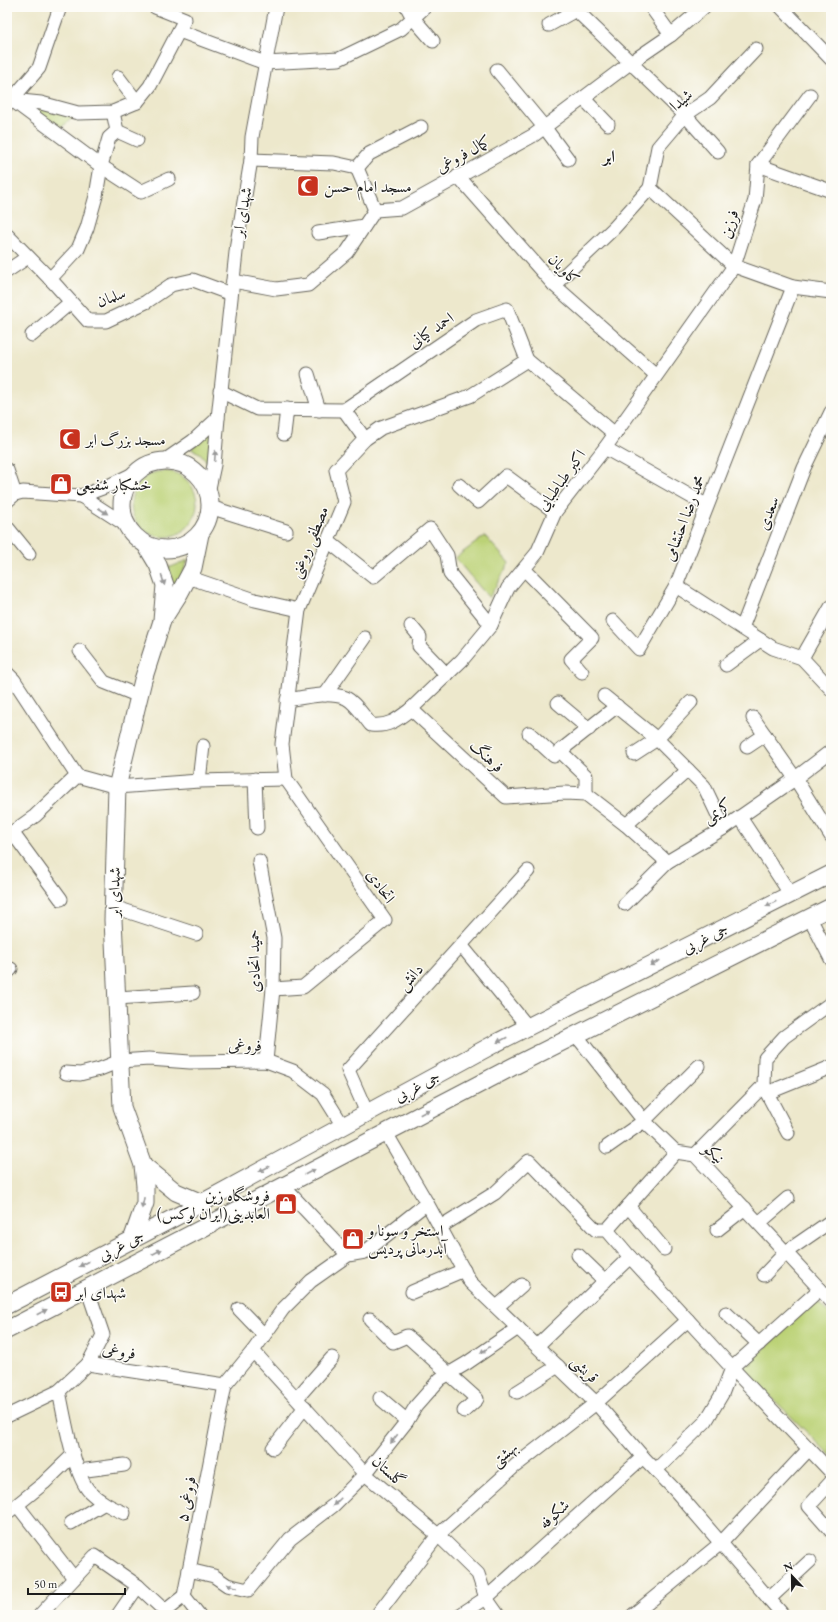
<svg xmlns="http://www.w3.org/2000/svg" width="838" height="1622" font-family="'EB Garamond',Amiri,serif">
<style>
.green{fill:#bbd276;stroke:#6c7749}
.lines{fill:none;stroke-linecap:round;stroke-linejoin:round}
.minor-casing{stroke:#65635a;stroke-width:15}
.major-casing{stroke:#65635a;stroke-width:19}
.minor{stroke:#fff;stroke-width:13}
.major{stroke:#fff;stroke-width:17}
.oneway{fill:#999}
.labels{text-anchor:middle;dominant-baseline:central;stroke-width:3;stroke-linejoin:round;paint-order:stroke}
.street-label{font-size:16px;fill:#1c1c1c;stroke:#fdfcf7}
.poi-label{font-size:16px;fill:#1c1c1c;stroke:#fdfcf7;text-anchor:start}
.neighbourhood-label{font-size:17px;font-weight:bold;fill:#1c1c1c;stroke:#fdfcf7}
</style>
<rect width="100%" height="100%" fill="#fdfcf7"/>
<filter id="ink" filterUnits="userSpaceOnUse"><feTurbulence type="fractalNoise" baseFrequency=".025" numOctaves="2"/><feDisplacementMap in="SourceGraphic" scale="8" xChannelSelector="R" yChannelSelector="G"/><feConvolveMatrix kernelMatrix="1 2 1 2 8 2 1 2 1" color-interpolation-filters="sRGB"/></filter>
<filter id="wash" filterUnits="userSpaceOnUse"><feTurbulence type="fractalNoise" baseFrequency=".012" numOctaves="4" result="noise"/><feDisplacementMap in="SourceGraphic" scale="16" xChannelSelector="R" yChannelSelector="G"/><feGaussianBlur stdDeviation="0.9" result="paint"/><feColorMatrix in="noise" values="0 0 0 0 0 0 0 0 0 0 0 0 0 0 0 0 0 1.4 0 .05"/><feComposite in="paint" operator="in"/></filter>
<g filter="url(#wash)">
<rect width="100%" height="100%" fill="#ede8cc"/>
<g class="green">
<path d="M22,103L75,116L58,130Z"/>
<path d="M214,427L209,464L200,453L191,449Z"/>
<circle cx="164" cy="504" r="33"/>
<path d="M485,536L509,563L489,598L455,558Z"/>
<path d="M188,560L171,602L163,567H171Z"/>
<path d="M815,1299L831,1316V1456L743,1369Z"/>
</g>
</g>
<g filter="url(#ink)">
<g class="lines">
<g class="minor-casing">
<g id="minor">
<path d="M407,7L413,18L433,41"/>
<path d="M651,7L671,35"/>
<path d="M781,7L831,59"/>
<path d="M576,10L685,115L718,152"/>
<path d="M549,25L576,10L578,7"/>
<path d="M179,31L265,63L339,59L401,29L425,7"/>
<path d="M497,70L545,128L568,159"/>
<path d="M118,77L137,102"/>
<path d="M584,99L608,124"/>
<path d="M11,100L41,103L78,113L113,112L137,102L150,86L185,19L155,7"/>
<path d="M12,100L101,166L141,192L169,179"/>
<path d="M7,105L39,68L60,7"/>
<path d="M117,131L137,140"/>
<path d="M251,160L334,163L357,168"/>
<path d="M758,165L831,191"/>
<path d="M357,168L369,154L421,127"/>
<path d="M357,168L375,210"/>
<path d="M458,176L554,285L656,375"/>
<path d="M650,188L734,266L793,287L831,292"/>
<path d="M650,188L658,147L685,115L710,98L756,49"/>
<path d="M318,233L364,226"/>
<path d="M7,235L54,283L88,321H106L146,302L171,285L193,280L231,294"/>
<path d="M7,271L28,257"/>
<path d="M50,279L78,249L87,228L96,196L101,166L109,138L117,131L113,112"/>
<path d="M233,281L276,289L308,285L347,252L375,210L402,208L534,135L630,63L671,35L704,7"/>
<path d="M554,285L614,228L650,188"/>
<path d="M32,335L71,302"/>
<path d="M308,374L319,410"/>
<path d="M220,391L257,409L344,410L476,320L507,309L527,360L615,434"/>
<path d="M344,410L365,439"/>
<path d="M284,434L287,409"/>
<path d="M605,448L706,505"/>
<path d="M164,461L193,441L218,418"/>
<path d="M7,470L15,494"/>
<path d="M459,485L478,502L506,476L555,512"/>
<path d="M208,493L214,465L218,418L237,243L251,160L252,137L276,7"/>
<path d="M81,496L126,525"/>
<path d="M7,501L15,494L23,492L81,496L108,486L137,472"/>
<path d="M210,507L286,531"/>
<path d="M7,527L29,554"/>
<path d="M328,541L373,577L430,529L447,555L450,574L491,625"/>
<path d="M524,569L592,638L571,659L582,672"/>
<path d="M188,577L255,600L299,610"/>
<path d="M676,586L773,648L802,658L831,689"/>
<path d="M613,621L639,649L676,586L793,287"/>
<path d="M411,626L420,637L419,646L447,675"/>
<path d="M742,628L804,468L831,412"/>
<path d="M80,651L104,682L139,696"/>
<path d="M802,658L831,607"/>
<path d="M726,665L760,640"/>
<path d="M7,673L14,680L77,776L117,787L199,781L286,779"/>
<path d="M325,695L365,638"/>
<path d="M604,696L657,739L704,786L724,828"/>
<path d="M287,700C305,697 328,691 346,698C356,703 364,717 371,725C389,727 398,719 411,709L506,797L565,793L586,794L626,825L667,862"/>
<path d="M558,703L589,729"/>
<path d="M411,709L462,660L491,625L508,588L537,553L555,512L605,448L734,266L755,200L758,165L810,95"/>
<path d="M753,718L795,778L831,836"/>
<path d="M529,733L554,756"/>
<path d="M747,747L765,735"/>
<path d="M634,754L657,739L691,702"/>
<path d="M255,779L257,828"/>
<path d="M199,781L203,746"/>
<path d="M586,794V776L560,751L617,706"/>
<path d="M740,817L791,895"/>
<path d="M626,825L688,770"/>
<path d="M12,832L61,899"/>
<path d="M7,836L35,816L77,776"/>
<path d="M259,861L274,938L273,989L266,1061"/>
<path d="M625,904L667,862L724,828L789,783L831,751"/>
<path d="M114,907L196,934"/>
<path d="M810,918L831,959"/>
<path d="M461,945L528,1027"/>
<path d="M7,973L11,969"/>
<path d="M273,989L303,987L385,920L286,779L282,744L299,610L344,502L336,470L365,439L381,428L470,396L527,360"/>
<path d="M117,998L193,993"/>
<path d="M831,1003L784,1037L765,1058L764,1085L767,1093L831,1067"/>
<path d="M576,1035L644,1121L676,1152L695,1155L831,1301"/>
<path d="M66,1073L80,1074L100,1069L120,1061L149,1059L190,1062L266,1061L293,1071L323,1094L343,1126"/>
<path d="M767,1093L788,1133"/>
<path d="M367,1113L348,1070L528,871"/>
<path d="M386,1133L427,1203L470,1282L596,1403L643,1457L675,1490L783,1615"/>
<path d="M607,1147L644,1121L699,1066"/>
<path d="M695,1155L764,1085"/>
<path d="M283,1186L348,1255"/>
<path d="M628,1206L664,1249"/>
<path d="M759,1223L788,1198"/>
<path d="M440,1227L495,1193L529,1161L596,1230H607L630,1257L732,1368L831,1472"/>
<path d="M607,1230L676,1152"/>
<path d="M717,1230L745,1208"/>
<path d="M578,1255L605,1281"/>
<path d="M764,1275L786,1252L831,1221"/>
<path d="M87,1288L103,1335L88,1364L225,1385"/>
<path d="M412,1292L464,1270"/>
<path d="M497,1307L522,1285"/>
<path d="M239,1309L264,1335"/>
<path d="M726,1313L759,1344"/>
<path d="M370,1319L393,1342L407,1336L477,1399L464,1411"/>
<path d="M537,1346L630,1257"/>
<path d="M253,1351L365,1474L438,1535L478,1574L486,1598L498,1615"/>
<path d="M59,1391C64,1415 74,1476 90,1492C100,1502 111,1507 124,1513"/>
<path d="M517,1392L558,1366"/>
<path d="M297,1398L332,1358"/>
<path d="M380,1398L407,1421"/>
<path d="M7,1416L59,1391L88,1364"/>
<path d="M273,1448L305,1407"/>
<path d="M656,1470L706,1421L722,1394L732,1368L820,1289"/>
<path d="M79,1471L124,1465"/>
<path d="M831,1482L809,1506L831,1531"/>
<path d="M17,1505L74,1578"/>
<path d="M7,1513L44,1483L73,1455"/>
<path d="M71,1523L103,1504"/>
<path d="M189,1570L214,1576L227,1585L248,1590L290,1539L334,1505L365,1474L407,1421L416,1406L440,1379L467,1363L518,1328"/>
<path d="M769,1599L810,1561"/>
<path d="M40,1615L95,1556L138,1586L165,1611L184,1596"/>
<path d="M118,1615L138,1586"/>
<path d="M199,1615L184,1596L225,1385L253,1351L283,1309L311,1281L348,1255L365,1252L427,1203"/>
<path d="M377,1615L438,1535L515,1466L596,1403L688,1320"/>
<path d="M460,1615L486,1598L643,1457"/>
<path d="M633,1615L721,1543L809,1449"/>
</g>
</g>
<g class="major-casing">
<g id="major">
<circle cx="166" cy="505" r="44"/>
<path d="M163,619L179,594L193,568L200,534"/>
<path d="M143,1165L176,1192L202,1203"/>
<path d="M132,1240L145,1203V1186L143,1165L122,1107L113,920L117,787L143,680L162,621L165,585L158,565L146,545"/>
<path d="M7,1305L187,1211L496,1043L831,874"/>
<path d="M7,1330L512,1067L831,907"/>
</g>
</g>
<use href="#minor" class="minor"/>
<use href="#major" class="major"/>
</g>
<defs><path id="oneway-solid" d="M-6-.8H1V-3.2L6.5 0L1 3.2V.8H-6Z"/></defs>
<g class="oneway">
<use href="#oneway-solid" transform="translate(215 456) rotate(-86)"/>
<use href="#oneway-solid" transform="translate(103 511) rotate(33)"/>
<use href="#oneway-solid" transform="translate(163 580) rotate(74)"/>
<use href="#oneway-solid" transform="translate(771 904) rotate(153)"/>
<use href="#oneway-solid" transform="translate(655 963) rotate(153)"/>
<use href="#oneway-solid" transform="translate(502 1040) rotate(153)"/>
<use href="#oneway-solid" transform="translate(425 1112) rotate(-28)"/>
<use href="#oneway-solid" transform="translate(264 1169) rotate(152)"/>
<use href="#oneway-solid" transform="translate(310 1172) rotate(-28)"/>
<use href="#oneway-solid" transform="translate(143 1203) rotate(101)"/>
<use href="#oneway-solid" transform="translate(157 1252) rotate(-28)"/>
<use href="#oneway-solid" transform="translate(84 1264) rotate(152)"/>
<use href="#oneway-solid" transform="translate(42 1312) rotate(-27)"/>
<use href="#oneway-solid" transform="translate(485 1350) rotate(145)"/>
<use href="#oneway-solid" transform="translate(394 1439) rotate(128)"/>
<use href="#oneway-solid" transform="translate(337 1502) rotate(135)"/>
<use href="#oneway-solid" transform="translate(232 1586) rotate(-162)"/>
</g>
</g>
<defs>
<g id="mosque-square" transform="scale(1.15)"><rect x="-9" y="-9" width="18" height="18" rx="4" fill="#c8321e" stroke="#fdfcf7"/><path d="M3.5-4.9A6 6 0 1 0 3.5 4.9A5 5 0 1 1 3.5-4.9Z" fill="#fff"/></g>
<g id="shop-square" transform="scale(1.15)"><rect x="-9" y="-9" width="18" height="18" rx="4" fill="#c8321e" stroke="#fdfcf7"/><path d="M-5-2.5h2.3a2.7 3.5 0 0 1 5.4 0H5L5.5 6h-11ZM-1.5-2.5h3a1.5 2.3 0 0 0-3 0Z" fill="#fff"/></g>
<g id="bus-square" transform="scale(1.15)"><rect x="-9" y="-9" width="18" height="18" rx="4" fill="#c8321e" stroke="#fdfcf7"/><path d="M-5-6H5V4H4V6H2V4H-2V6H-4V4H-5ZM-3.5-4V0h7V-4ZM-3.5 1.2v1.5H-2V1.2ZM2 1.2v1.5H3.5V1.2Z" fill="#fff"/></g>
</defs>
<g fill-rule="evenodd">
<use href="#mosque-square" x="308" y="186"/>
<use href="#mosque-square" x="70" y="439"/>
<use href="#shop-square" x="61" y="484"/>
<use href="#shop-square" x="286" y="1204"/>
<use href="#shop-square" x="353" y="1239"/>
<use href="#bus-square" x="61" y="1292"/>
</g>
<g class="labels">
<g class="street-label">
<text transform="translate(681 100) rotate(-40)">شیدا</text>
<text transform="translate(463 154) rotate(-29)">کمال فروغی</text>
<text transform="translate(242 212) rotate(-80)">شهدای ابر</text>
<text transform="translate(729 224) rotate(-72)">فرزین</text>
<text transform="translate(564 269) rotate(46)">کاویان</text>
<text transform="translate(111 297) rotate(-20)">سلمان</text>
<text transform="translate(431 330) rotate(-34)">احمد کیانی</text>
<text transform="translate(561 480) rotate(-54)">اکبر طباطبایی</text>
<text transform="translate(768 513) rotate(-69)">سعدی</text>
<text transform="translate(684 518) rotate(-69)">محمد رضا احتشامی</text>
<text transform="translate(309 542) rotate(-67)">مصطفی روغنی</text>
<text transform="translate(487 756) rotate(43)">فرهنگ</text>
<text transform="translate(717 811) rotate(-33)">کریمی</text>
<text transform="translate(381 886) rotate(55)">اتحادی</text>
<text transform="translate(114 892) rotate(-89)">شهدای ابر</text>
<text transform="translate(705 938) rotate(-27)">جی غربی</text>
<text transform="translate(254 961) rotate(-91)">حمید اتحادی</text>
<text transform="translate(410 977) rotate(-48)">دانش</text>
<text transform="translate(245 1045) rotate(1)">فروغی</text>
<text transform="translate(417 1086) rotate(-28)">جی غربی</text>
<text transform="translate(714 1153) rotate(41)">نیکو</text>
<text transform="translate(121 1245) rotate(-27)">جی غربی</text>
<text transform="translate(119 1351) rotate(9)">فروغی</text>
<text transform="translate(585 1369) rotate(44)">قریشی</text>
<text transform="translate(504 1454) rotate(-40)">بهشتی</text>
<text transform="translate(389 1471) rotate(42)">گلستان</text>
<text transform="translate(186 1499) rotate(-79)">فروغی ۵</text>
<text transform="translate(554 1514) rotate(-42)">شکوفه</text>
</g>
<g class="poi-label">
<text x="324" y="186">مسجد امام حسن</text>
<text x="86" y="439">مسجد بزرگ ابر</text>
<text x="76" y="484">خشکبار شفیعی</text>
<text x="270" y="1195" text-anchor="end">فروشگاه زین<tspan x="270" dy="18">العابدینی(ایران لوکس)</tspan></text>
<text x="368" y="1230">استخر و سونا و<tspan x="368" dy="18">آبدرمانی پردیس</tspan></text>
<text x="76" y="1292">شهدای ابر</text>
</g>
<g class="neighbourhood-label">
<text x="609" y="156">ابر</text>
</g>
</g>
<rect width="838" height="1622" fill="none" stroke="#fdfcf7" stroke-width="24"/>
<g transform="translate(792 1576) rotate(338)" stroke="#fdfcf7" stroke-width="3" paint-order="stroke">
<path d="M0-3L7 15L0 10L-7 15Z" fill="#1c1c1c"/>
<text y="-6" font-size="11" font-weight="bold" text-anchor="middle" fill="#1c1c1c">N</text>
</g>
<path d="M28 1588v6h97v-6" fill="none" stroke="#1c1c1c" stroke-width="2"/>
<text x="34" y="1588" font-size="12" fill="#1c1c1c" stroke="#fdfcf7" stroke-width="3" paint-order="stroke">50 m</text>
</svg>
